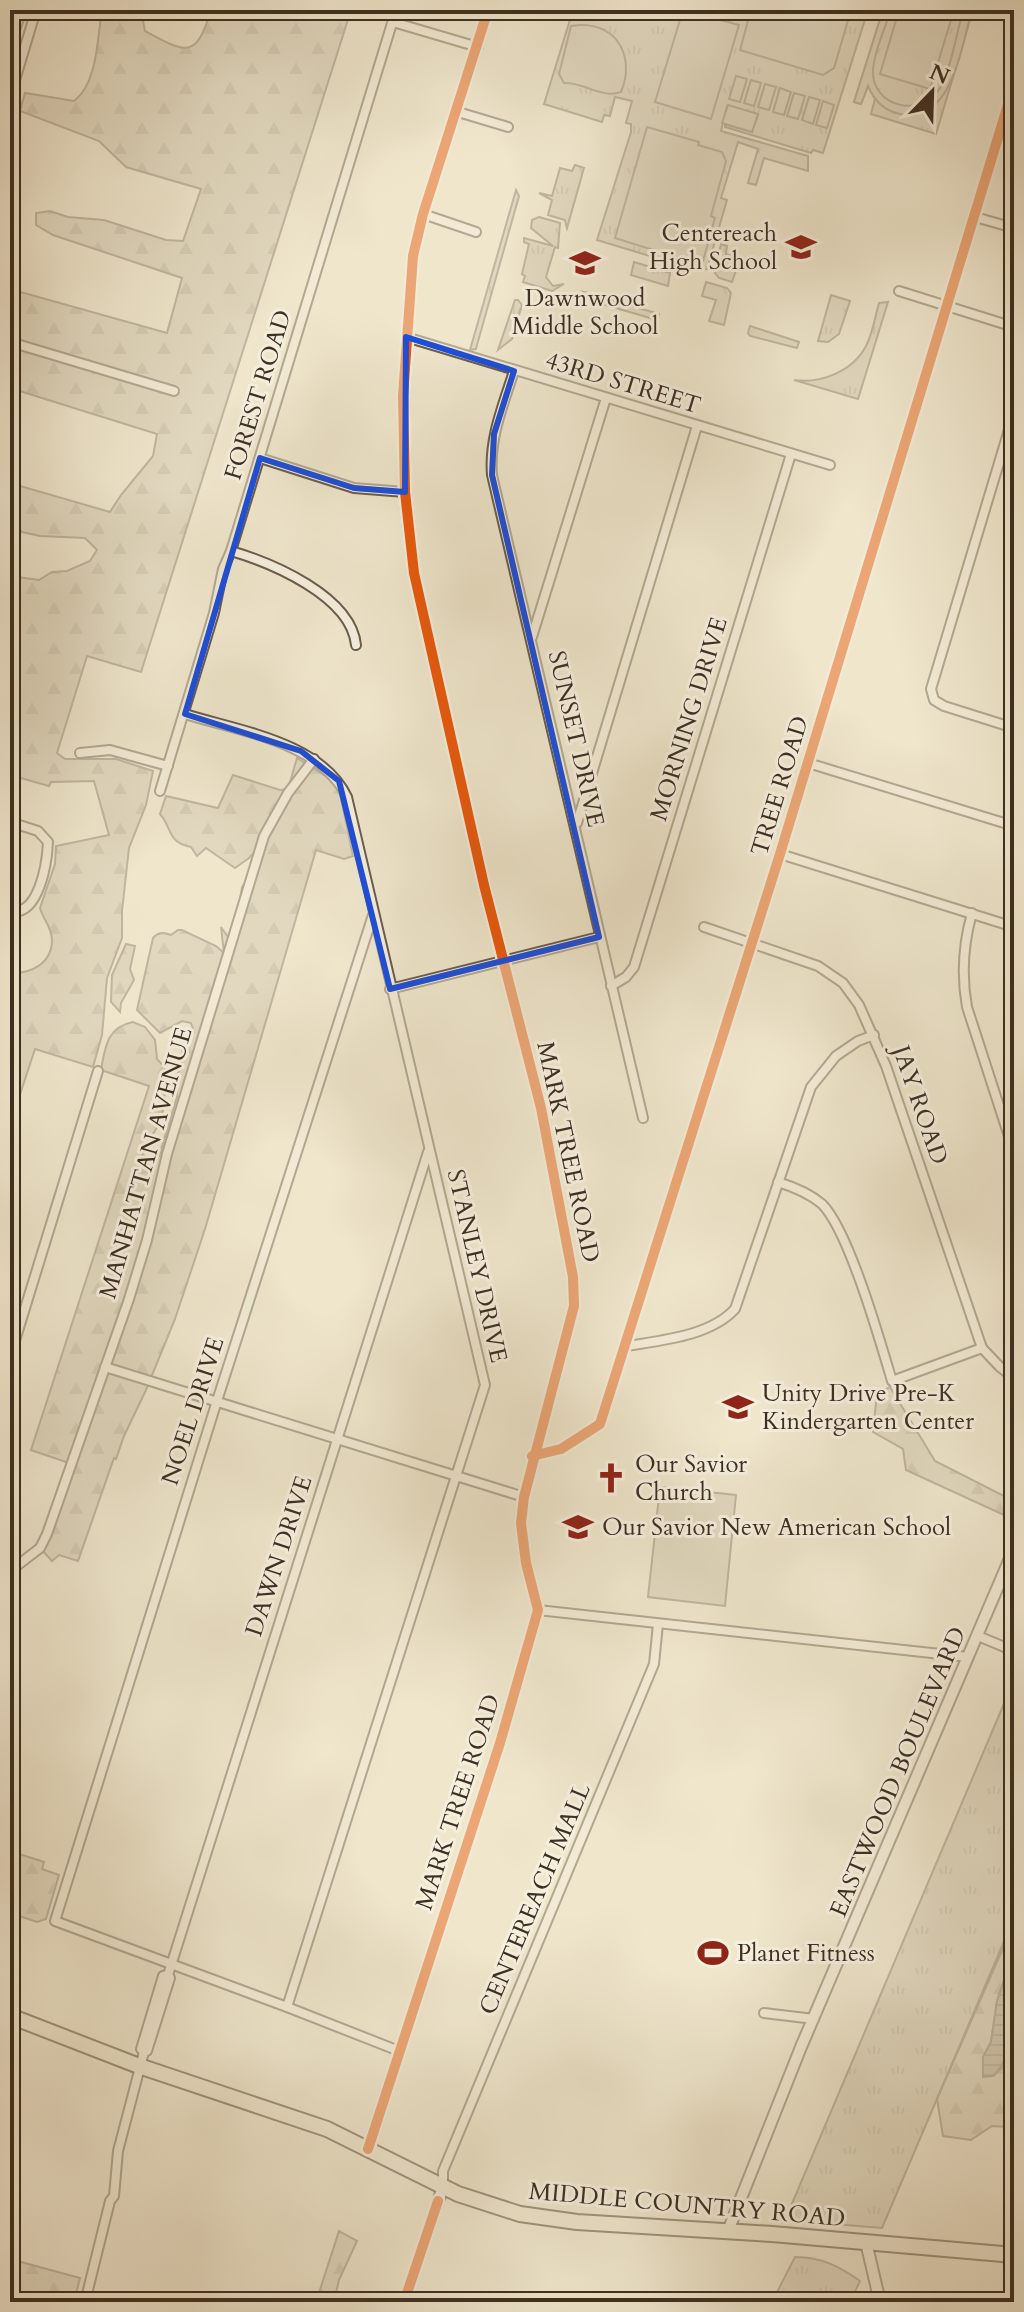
<svg xmlns="http://www.w3.org/2000/svg" width="1024" height="2312" font-family="Cardo,serif">
<style>
.grass{fill:url(#grass-tufts);stroke:#887b68;stroke-width:2}
.forest{fill:url(#forest-firs);stroke:#887b68;stroke-width:2}
.pitch{fill:#d1c7af;stroke:#887b68;stroke-width:2}
.water{fill:url(#water-rules);stroke:#847865;stroke-width:2}
.lines{fill:none;stroke-linecap:round;stroke-linejoin:round}
.minor-casing{stroke:#6a5d4c;stroke-width:12}
.tertiary-casing{stroke:#6a5d4c;stroke-width:14}
.primary-casing{stroke:#3e2f22;stroke-width:18}
.minor{stroke:#f5efde;stroke-width:8}
.tertiary{stroke:#f5efde;stroke-width:10}
.primary{stroke:#efe6cc;stroke-width:14}
.cycleway-casing{stroke:#f5efde;stroke-width:15}
.cycleway{stroke:#e8590c;stroke-width:10}
.marked{fill:none;stroke:#1d4ed8;stroke-width:6;stroke-linejoin:round}
.labels{text-anchor:middle;dominant-baseline:central;stroke-width:6;stroke-linejoin:round;paint-order:stroke}
.poi-label{font-size:24px;fill:#3e2f22;stroke:#f5efde;text-anchor:start}
.street-label{font-size:24px;fill:#3e2f22;stroke:#f5efde}
</style>
<defs>
<pattern id="grass-tufts" width="24" height="20" patternUnits="userSpaceOnUse" patternTransform="scale(2)"><rect width="24" height="20" fill="#d1c7af"/><path d="M3 7l-1-3M5 7V3M7 7l1-3M15 17l-1-3M17 17v-4M19 17l1-3" fill="none" stroke="#b4ab96"/></pattern>
<pattern id="forest-firs" width="22" height="20" patternUnits="userSpaceOnUse" patternTransform="scale(2)"><rect width="22" height="20" fill="#d1c7af"/><path d="M5 1l3.5 6h-7zM16 11l3.5 6h-7z" fill="#b4ab96"/></pattern>
<pattern id="water-rules" width="6" height="5" patternUnits="userSpaceOnUse" patternTransform="scale(2)"><rect width="6" height="5" fill="#b3a892"/><path d="M0 2.5h6" fill="none" stroke="#938977"/></pattern>
</defs>
<rect width="100%" height="100%" fill="#efe6cc"/>
<filter id="stains"><feTurbulence type="fractalNoise" baseFrequency=".0025" numOctaves="4"/><feColorMatrix values="0 0 0 0 .2 0 0 0 0 .09 0 0 0 0 .02 0 0 0 .5 -.17"/></filter>
<radialGradient id="worn" r=".72"><stop offset=".6" stop-color="#630" stop-opacity="0"/><stop offset="1" stop-color="#630" stop-opacity=".3"/></radialGradient>
<g class="grass">
<path d="M10,10H27L10,63Z"/>
<path d="M573,10H868L823,153L813,150L811,153L725,127V124L752,132L758,115L727,106L721,131L808,156V171L764,158L756,185L748,183L758,149L738,142L721,198L727,200L707,269L696,270L597,240L631,132V124L626,123L632,101L615,97L610,116L604,115L602,122L544,104Z"/>
<path d="M883,10H973L936,134L871,114L875,99L868,86L861,104L854,102Z"/>
<path d="M575,165L584,168L567,228L565,220L548,215L552,200L539,193L552,196L560,168L572,171Z"/>
<path d="M516,190L519,196L477,345L476,349L470,350Z"/>
<path d="M539,217L560,223L558,248L555,247L546,277L553,286L564,284L552,291L523,282L525,276L522,274L529,244L524,242V238L553,246L531,228L532,220Z"/>
<path d="M721,244L727,246L726,254L740,259L732,282L719,278L715,273Z"/>
<path d="M634,262L670,273L668,286L631,275Z"/>
<path d="M706,282L727,288L731,293L724,325L709,321L716,300L702,296Z"/>
<path d="M584,292L608,297V299L659,314L657,320L595,302Z"/>
<path d="M831,295L850,301L839,334L828,342L818,341Z"/>
<path d="M515,300H518L522,305L512,339L498,350Z"/>
<path d="M888,302L858,399L794,380C821,384 853,371 866,346C873,333 875,317 879,303Z"/>
<path d="M750,326L799,342L797,348L750,336L748,333Z"/>
<path d="M1014,1680V1918L882,2228L785,2220Z"/>
<path d="M795,2257C821,2257 839,2266 860,2281L850,2302H772Z"/>
</g>
<g class="forest">
<path d="M102,10L141,11L145,31C186,53 196,60 211,10H351L141,672L87,656L57,753L65,759H116L153,771L146,805L129,848L122,911V938L107,978L102,1035L93,1067L35,1049L10,1125V973C30,974 52,964 52,940C52,928 43,919 40,908L55,864L56,846L109,835L94,781L51,782L49,786L10,775V576L39,580L52,572L67,571L90,561L97,550L85,538L40,536L22,532L13,522L10,523V483L110,512L121,495L153,456L157,434L10,388V344L20,305L10,301V289L167,333L182,278L53,235L36,225V213L50,211L68,217L104,220L166,240L183,241L201,189L126,167L99,141L20,111L25,93L74,101C98,83 97,38 102,10Z"/>
<path d="M297,758L327,777L339,789L353,856L344,859L316,850L205,1229L175,1319L146,1390L124,1436L116,1459L114,1458L78,1561L59,1555L52,1561L40,1548L72,1464L31,1450L149,1086L101,1070C105,1047 107,1027 133,1022L145,1027L155,1040L157,1059L167,1070L162,1118L142,1154L153,1163L159,1156L177,1097L176,1079L182,1062V1049L194,1032L191,1023L182,1021L160,1033L137,1010L153,938C158,932 164,932 171,935L178,930H182L216,946L224,953L221,927L228,937H234L242,887L256,865L264,842L249,858L235,868L206,848L197,856L191,847C167,843 172,827 160,814L166,796L218,808L233,775L280,790L288,789Z"/>
<path d="M126,944L135,946L130,969L134,980L121,1003L120,1012L111,1002L112,975Z"/>
<path d="M890,1387L935,1461L1014,1501V1507L1004,1515L906,1470L903,1449L873,1432L877,1393Z"/>
<path d="M10,1851L44,1862L42,1869L59,1875L46,1919L37,1922L10,1913Z"/>
<path d="M1014,1923V1972L1005,1978L997,2001L991,2042L983,2057V2076H993L1003,2067L1014,2025V2104L1008,2127L992,2126L971,2140L943,2136L937,2099Z"/>
<path d="M339,2231L357,2241L339,2280L334,2302L317,2299Z"/>
<path d="M10,2259L80,2278L74,2302H10Z"/>
</g>
<g class="pitch">
<path d="M683,10L739,25L711,119L655,102Z"/>
<path d="M751,10H851L834,68L823,75L740,50Z"/>
<path d="M883,10H891C885,29 874,51 873,70C871,107 922,119 940,88C951,68 957,33 963,10H972C961,46 953,124 900,114C885,111 874,100 868,86L861,104L854,102Z"/>
<path d="M899,10H954L930,89L880,74Z"/>
<path d="M580,25C619,24 635,59 621,92C602,99 584,82 564,83L559,74L571,26Z"/>
<path d="M736,76L747,79L740,102L729,99Z"/>
<path d="M751,80L761,83L754,106L744,103Z"/>
<path d="M765,84L776,87L769,110L758,107Z"/>
<path d="M780,88L791,92L784,115L773,112Z"/>
<path d="M794,93L805,96L798,119L787,116Z"/>
<path d="M809,97L820,100L813,124L802,120Z"/>
<path d="M823,101L834,105L827,128L816,125Z"/>
<path d="M728,105L758,114L752,132L722,123Z"/>
<path d="M647,127L699,142L698,145L722,152L726,161L711,216L715,218L703,261L698,264L615,238Z"/>
<path d="M660,1487L736,1495L725,1606L648,1597Z"/>
</g>
<path class="water" d="M1014,1972C1014,2006 1019,2051 993,2076L983,2077V2057L991,2042L997,2001L1005,1978Z"/>
<g class="lines">
<g class="minor-casing">
<g id="minor">
<path d="M393,22L478,47"/>
<path d="M10,97L36,10"/>
<path d="M458,112L508,127"/>
<path d="M423,214L476,232"/>
<path d="M975,217L1014,228"/>
<path d="M899,291L1014,327"/>
<path d="M406,337L830,465"/>
<path d="M10,342L174,391"/>
<path d="M514,371C503,406 489,438 492,475L643,1118"/>
<path d="M1014,413L931,689L934,700L944,706L1014,728"/>
<path d="M260,458L354,488L405,492"/>
<path d="M231,551C272,563 351,596 356,645"/>
<path d="M532,637L606,398"/>
<path d="M185,714C239,731 321,742 347,797L485,1385L287,2007"/>
<path d="M80,753L110,750L168,766"/>
<path d="M808,763L1014,826"/>
<path d="M160,791L214,613L223,569L231,551L396,10"/>
<path d="M10,822L38,831L48,842C47,863 39,917 10,911"/>
<path d="M577,823L697,426"/>
<path d="M780,854L1014,927"/>
<path d="M972,913C963,945 961,974 967,1007L1014,1152"/>
<path d="M373,915L216,1404L55,1921L287,2007L399,2051"/>
<path d="M704,927L818,966L843,983L859,1005L886,1066L982,1348L1000,1367L1014,1378"/>
<path d="M611,986L626,977L634,967L791,454"/>
<path d="M390,989L599,937"/>
<path d="M778,1182C794,1187 809,1193 822,1204C849,1231 880,1341 892,1381L982,1348"/>
<path d="M627,1346C663,1340 710,1336 735,1309L811,1087L836,1056L858,1041L874,1035"/>
<path d="M10,1357L98,1071"/>
<path d="M105,1367L524,1497"/>
<path d="M533,1456L561,1449L600,1424L780,854L1014,85"/>
<path d="M10,1571L40,1548L47,1534L129,1299L147,1240L167,1154L264,836L288,793L314,759"/>
<path d="M538,1610L968,1657"/>
<path d="M978,1636L1014,1651"/>
<path d="M168,1975L428,1152"/>
<path d="M168,1975L170,1978L147,2051L144,2052L141,2049L163,1976Z"/>
<path d="M764,2013L814,2019"/>
<path d="M443,2187V2171L654,1664L658,1624"/>
<path d="M85,2302L110,2201L114,2196L118,2151L144,2052"/>
</g>
</g>
<g class="tertiary-casing">
<g id="tertiary">
<path d="M368,2149L500,1743L538,1610L526,1563L521,1523L524,1497L574,1306L573,1277L541,1108L484,885L414,573L405,492L403,396L413,256L423,214L488,10"/>
<path d="M728,2231L801,2047L1014,1549"/>
<path d="M866,2242L880,2302"/>
<path d="M404,2302L443,2187"/>
</g>
</g>
<g class="primary-casing">
<path id="primary" d="M10,2016L139,2066L327,2129L458,2194L520,2214L577,2222L772,2234L1014,2255"/>
</g>
<use href="#minor" class="minor"/>
<use href="#tertiary" class="tertiary"/>
<use href="#primary" class="primary"/>
<g class="cycleway-casing">
<g id="cycleway">
<path d="M532,1456L561,1449L600,1424L780,854L1014,85"/>
<path d="M368,2149L500,1743L538,1610L526,1563L521,1523L524,1497L574,1306L573,1277L541,1108L484,885L414,573L405,492L403,396L413,256L423,214L488,10"/>
<path d="M404,2302L438,2201"/>
</g>
</g>
<use href="#cycleway" class="cycleway"/>
</g>
<path d="M0 0H1024V2312H0ZM406,337L514,371L494,434L492,475L599,937L390,989L339,781L301,751L185,714L260,458L354,488L405,492Z" fill="#efe6cc" fill-opacity=".55" fill-rule="evenodd"/>
<path class="marked" d="M406,337L514,371L494,434L492,475L599,937L390,989L339,781L301,751L185,714L260,458L354,488L405,492Z"/>
<defs>
<g id="school-bare" transform="scale(2.4)"><path d="M0-5L7-2L0 1L-7-2ZM-4 1L0 2.5L4 1V4Q0 6-4 4Z" fill="#8f2418" stroke="#f5efde" stroke-width="2.5" paint-order="stroke"/></g>
<g id="church-bare" transform="scale(2.4)"><path d="M-1.2-6h2.4v3.5h3.3v2.4h-3.3V6h-2.4V-.1h-3.3v-2.4h3.3Z" fill="#8f2418" stroke="#f5efde" stroke-width="2.5" paint-order="stroke"/></g>
<g id="stadium-bare" transform="scale(2.4)"><path d="M0-5a6.5 5 0 1 0 0 10a6.5 5 0 1 0 0-10ZM-3.5-1.8h7v3.6h-7Z" fill="#8f2418" stroke="#f5efde" stroke-width="2.5" paint-order="stroke"/></g>
</defs>
<g fill-rule="evenodd">
<use href="#school-bare" x="801" y="247"/>
<use href="#school-bare" x="585" y="263"/>
<use href="#school-bare" x="738" y="1407"/>
<use href="#church-bare" x="611" y="1478"/>
<use href="#school-bare" x="578" y="1527"/>
<use href="#stadium-bare" x="713" y="1953"/>
</g>
<g class="labels">
<g class="poi-label">
<text x="777" y="233" text-anchor="end">Centereach<tspan x="777" dy="28">High School</tspan></text>
<text x="585" y="298" text-anchor="middle">Dawnwood<tspan x="585" dy="28">Middle School</tspan></text>
<text x="762" y="1393">Unity Drive Pre-K<tspan x="762" dy="28">Kindergarten Center</tspan></text>
<text x="635" y="1464">Our Savior<tspan x="635" dy="28">Church</tspan></text>
<text x="602" y="1527">Our Savior New American School</text>
<text x="737" y="1953">Planet Fitness</text>
</g>
<g class="street-label">
<text transform="translate(623 383) rotate(17)">43RD STREET</text>
<text transform="translate(258 395) rotate(-73)">FOREST ROAD</text>
<text transform="translate(689 719) rotate(-73)">MORNING DRIVE</text>
<text transform="translate(576 739) rotate(77)">SUNSET DRIVE</text>
<text transform="translate(780 786) rotate(-73)">TREE ROAD</text>
<text transform="translate(920 1105) rotate(71)">JAY ROAD</text>
<text transform="translate(568 1152) rotate(78)">MARK TREE ROAD</text>
<text transform="translate(146 1163) rotate(-74)">MANHATTAN AVENUE</text>
<text transform="translate(477 1266) rotate(77)">STANLEY DRIVE</text>
<text transform="translate(193 1411) rotate(-72)">NOEL DRIVE</text>
<text transform="translate(279 1556) rotate(-72)">DAWN DRIVE</text>
<text transform="translate(898 1772) rotate(-67)">EASTWOOD BOULEVARD</text>
<text transform="translate(458 1802) rotate(-72)">MARK TREE ROAD</text>
<text transform="translate(535 1899) rotate(-67)">CENTEREACH MALL</text>
<text transform="translate(687 2205) rotate(5)">MIDDLE COUNTRY ROAD</text>
</g>
</g>
<rect width="1024" height="2312" fill="none" stroke="#efe6cc" stroke-width="40"/>
<rect x="12" y="12" width="1000" height="2288" fill="none" stroke="#3e2f22" stroke-width="4"/>
<rect x="20" y="20" width="984" height="2272" fill="none" stroke="#3e2f22" stroke-width="2"/>
<g transform="translate(932 92) rotate(23)" stroke="#f5efde" stroke-width="6" paint-order="stroke">
<path d="M0-6L14 30L0 20L-14 30Z" fill="#3e2f22"/>
<text y="-12" font-size="22" font-weight="bold" text-anchor="middle" fill="#3e2f22">N</text>
</g>
<rect width="100%" height="100%" filter="url(#stains)"/>
<rect width="100%" height="100%" fill="url(#worn)"/>
</svg>
